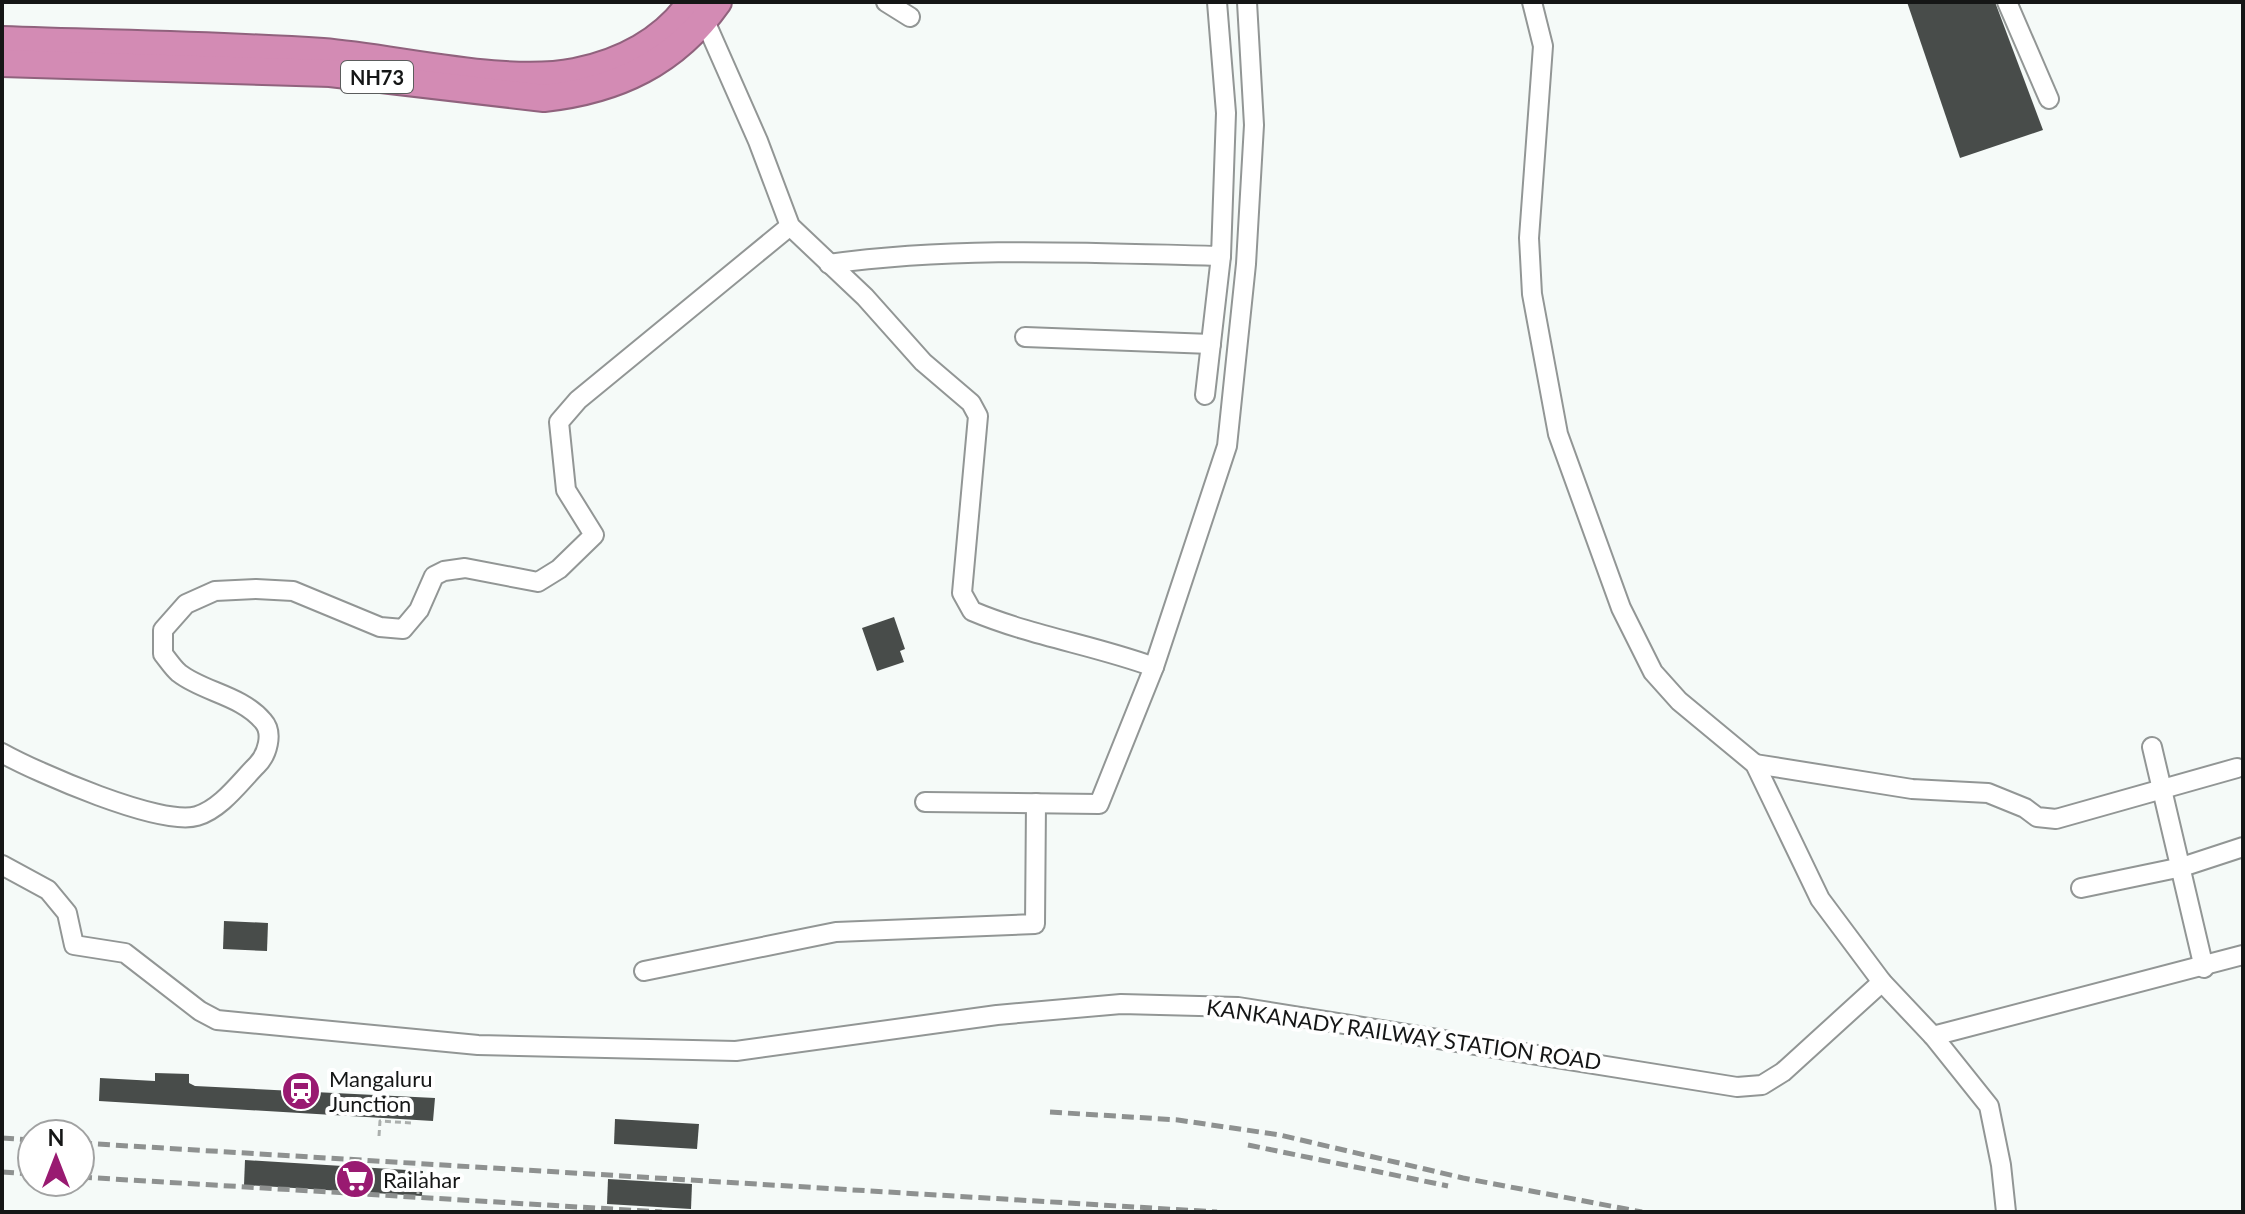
<svg xmlns="http://www.w3.org/2000/svg" width="2245" height="1214" font-family="Lato,sans-serif">
<style>
.building{fill:#484c4a}
.lines{fill:none;stroke-linecap:round;stroke-linejoin:round}
.minor-casing{stroke:#929695;stroke-width:22}
.highway-casing{stroke:#90627d;stroke-width:30}
.path{stroke:#abafad;stroke-width:3;stroke-dasharray:6 4;stroke-linecap:butt}
.minor{stroke:#fff;stroke-width:18}
.highway{stroke:#d38bb4;stroke-width:26}
.rail{stroke:#8e9190;stroke-width:5;stroke-dasharray:12 6;stroke-linecap:butt}
.labels{text-anchor:middle;dominant-baseline:central;stroke-width:8;stroke-linejoin:round;paint-order:stroke}
.shield{fill:#fff;stroke:#5b5c5c;stroke-width:2}
.shield-label{font-size:20px;font-weight:bold;fill:#151616}
.street-label{font-size:22px;fill:#151616;stroke:#fff}
.poi-label{font-size:22px;fill:#151616;stroke:#fff;text-anchor:start}
</style>
<rect width="100%" height="100%" fill="#f5faf8"/>
<g class="building">
<path d="M1907,2H1995L2043,130L1960,158Z"/>
<path d="M894,617L905,649L900,651L904,662L877,671L862,628Z"/>
<path d="M224,921L268,923L267,951L223,949Z"/>
<path d="M155,1073L189,1074V1083L195,1086L435,1098L433,1121L99,1101L100,1078L155,1081Z"/>
<path d="M615,1119L699,1124L697,1149L614,1144Z"/>
<path d="M245,1160L423,1171L422,1196L244,1185Z"/>
<path d="M608,1179L692,1184L691,1209L607,1204Z"/>
</g>
<g class="lines">
<g class="minor-casing">
<g id="minor">
<path d="M886,2L910,17"/>
<path d="M1532,2L1543,46L1529,238L1532,294L1558,434L1621,608L1653,672L1679,701L1755,764L1820,899L1882,982L1933,1036L1989,1106L2001,1165L2006,1212"/>
<path d="M2007,2L2049,99"/>
<path d="M705,21L758,141L790,226L865,297L923,362L971,403L978,416L962,593L972,611C1031,636 1094,645 1154,667"/>
<path d="M829,264C959,246 1091,253 1221,256L1226,113L1217,2"/>
<path d="M1025,337L1211,344"/>
<path d="M1205,395L1221,256"/>
<path d="M2152,747L2204,968"/>
<path d="M2,753C36,772 161,827 197,816C221,809 240,782 257,765C267,755 274,733 263,721C241,695 203,692 179,673C173,668 168,660 163,654V630L186,604L215,591L256,589L293,591L380,627L403,629L419,610L434,576L444,571L465,568L538,582L559,569L594,535L566,490L559,422L578,400L790,226"/>
<path d="M1755,764L1912,789L1988,793L2025,808L2037,817L2056,819L2237,768"/>
<path d="M925,802L1099,804L1154,667L1227,446L1246,264L1254,125L1247,2"/>
<path d="M2,865L48,890L67,913L74,945L125,953L200,1011L217,1020L478,1045L736,1051L997,1015L1121,1004L1238,1007L1737,1087L1762,1085L1783,1072L1882,982"/>
<path d="M2081,888L2182,867L2243,847"/>
<path d="M644,971L836,932L1035,924L1036,803"/>
<path d="M1933,1036L2243,955"/>
</g>
</g>
<g class="highway-casing">
<g id="highway">
<path d="M2,40C109,44 216,45 323,52C397,58 505,86 575,72C621,63 664,41 691,2"/>
<path d="M2,63L330,73L544,98C617,90 675,63 718,2"/>
</g>
</g>
<g class="path">
<path d="M379,1136L380,1121L412,1123"/>
<path d="M418,1183H429"/>
<path d="M418,1194L419,1173"/>
</g>
<use href="#minor" class="minor"/>
<use href="#highway" class="highway"/>
<g class="rail">
<path d="M1050,1112L1178,1120L1280,1135L1463,1178L1642,1212"/>
<path d="M2,1138L32,1140"/>
<path d="M80,1143L1217,1212"/>
<path d="M1248,1145L1448,1186"/>
<path d="M2,1172L32,1174"/>
<path d="M80,1177L662,1212"/>
</g>
</g>
<defs>
<g id="station-disc" transform="scale(2)"><circle r="9.5" fill="#991a71" stroke="#fff"/><path d="M-3-6H3Q5-6 5-4V2Q5 4 3 4L4.5 6H3L1.5 4h-3L-3 6H-4.5L-3 4Q-5 4-5 2V-4Q-5-6-3-6ZM-3.5-4v3h7v-3ZM-3.5 1v1.5H-2V1ZM2 1v1.5H3.5V1Z" fill="#fff"/></g>
<g id="supermarket-disc" transform="scale(2)"><circle r="9.5" fill="#991a71" stroke="#fff"/><path d="M-6-5.5h2.5l.6 2H6L4.5 2H-2.5L-4.4-4H-6ZM-1.5 3.2a1.3 1.3 0 1 0 .1 0ZM3 3.2a1.3 1.3 0 1 0 .1 0Z" fill="#fff"/></g>
</defs>
<g fill-rule="evenodd">
<use href="#station-disc" x="301" y="1091"/>
<use href="#supermarket-disc" x="355" y="1179"/>
</g>
<g class="labels">
<rect class="shield" x="341" y="61" width="72" height="32" rx="6"/>
<g class="shield-label">
<text x="377" y="77">NH73</text>
</g>
<g class="street-label">
<text transform="translate(1404 1034) rotate(8)">KANKANADY RAILWAY STATION ROAD</text>
</g>
<g class="poi-label">
<text x="329" y="1078">Mangaluru<tspan x="329" dy="25">Junction</tspan></text>
<text x="383" y="1179">Railahar</text>
</g>
</g>
<rect width="2245" height="1214" fill="none" stroke="#151616" stroke-width="8"/>
<g transform="translate(56 1158)"><circle r="38" fill="#ffffff" stroke="#a1a2a2" stroke-width="2"/>
<path d="M0-6L14 30L0 20L-14 30Z" fill="#991a71"/>
<text y="-12" font-size="22" font-weight="bold" text-anchor="middle" fill="#151616">N</text>
</g>
</svg>
